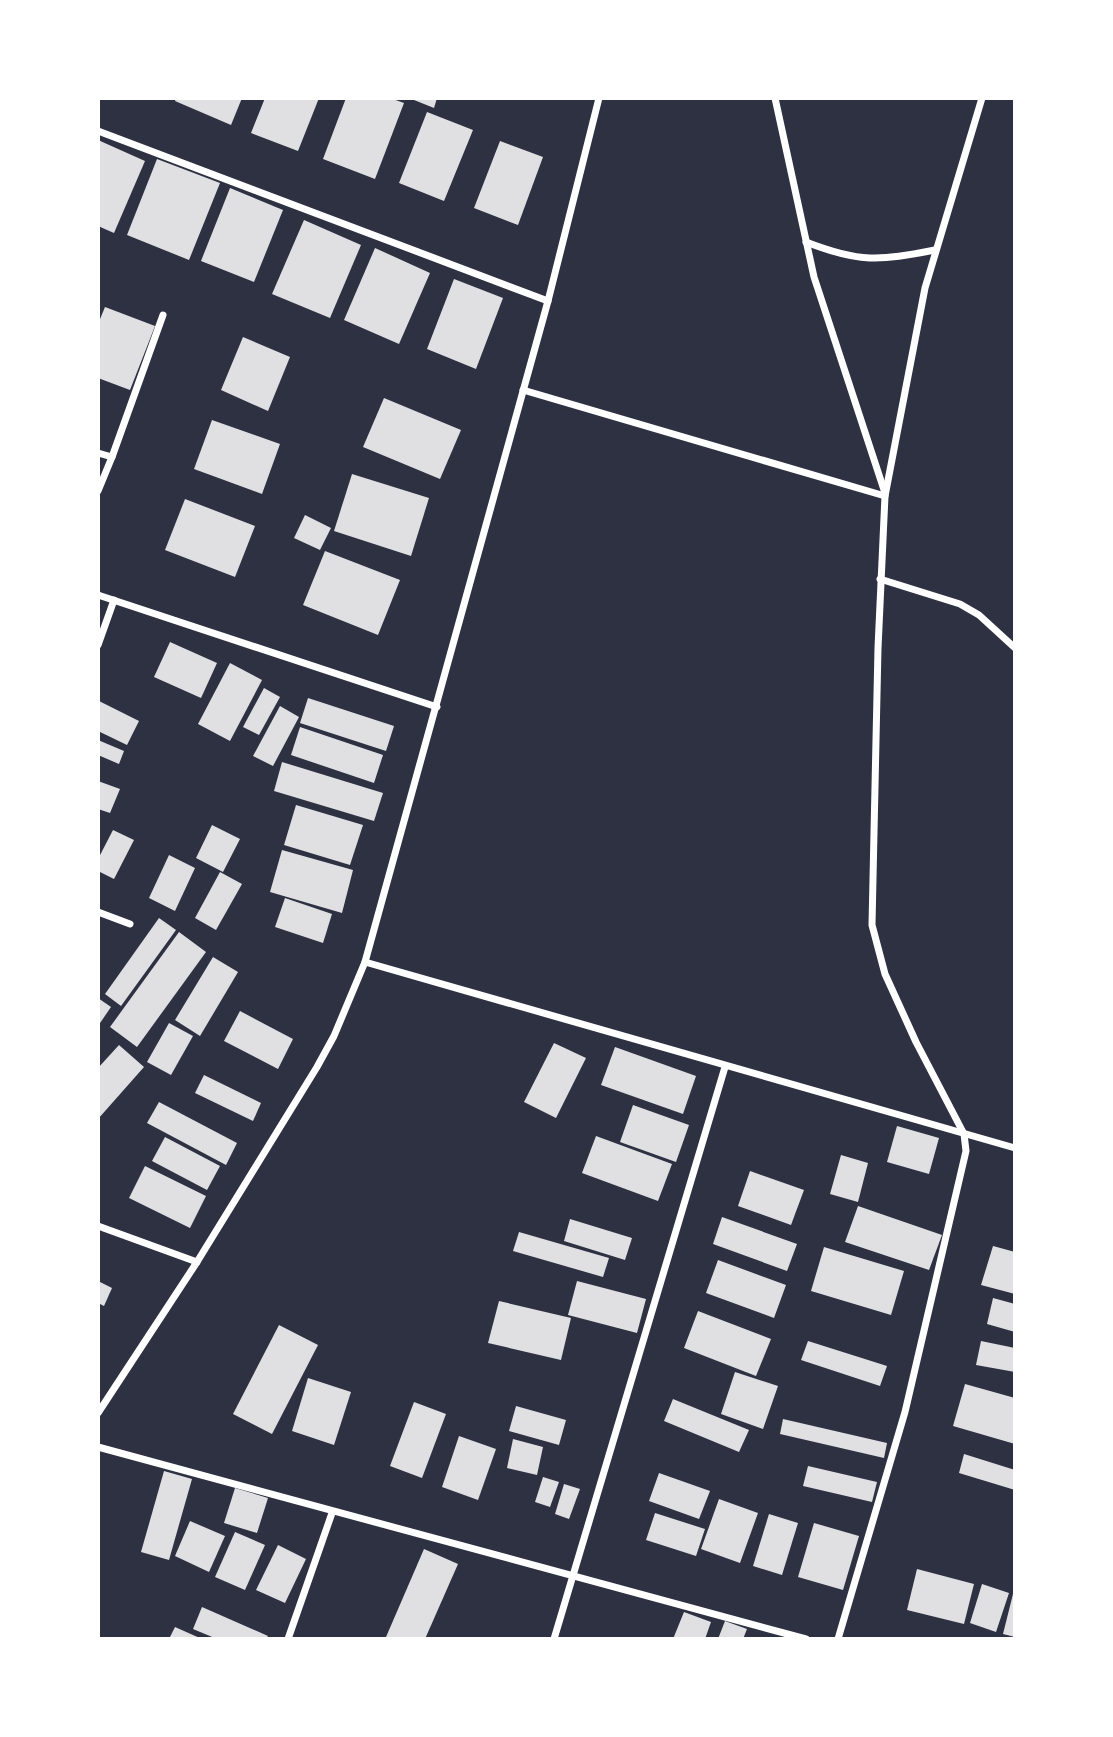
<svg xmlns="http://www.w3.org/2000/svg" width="1113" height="1737" font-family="Karla,sans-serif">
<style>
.building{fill:#e0e0e3}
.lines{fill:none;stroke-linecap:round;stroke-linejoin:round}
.minor{stroke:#fff;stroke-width:7}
</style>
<rect width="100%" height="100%" fill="#2d3142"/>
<g class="building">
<path d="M176,98H242L231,125L175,101Z"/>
<path d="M265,98H319L298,151L251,133Z"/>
<path d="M346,98H390L404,103L375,179L323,159Z"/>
<path d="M409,98H437L434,108Z"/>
<path d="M427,112L473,130L444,201L399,183Z"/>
<path d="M98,140L145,161L114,233L98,226Z"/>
<path d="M500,141L543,157L518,225L474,208Z"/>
<path d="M157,159L220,183L189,260L127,235Z"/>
<path d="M230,188L283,210L254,282L201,261Z"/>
<path d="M304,220L361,245L330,318L272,294Z"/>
<path d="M375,248L430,273L399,344L344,320Z"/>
<path d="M454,279L503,298L476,369L427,349Z"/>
<path d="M105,307L155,326L130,390L98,378V324Z"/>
<path d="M243,337L290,357L268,411L221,390Z"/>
<path d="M384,398L461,430L440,479L363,447Z"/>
<path d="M212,420L280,444L262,494L194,469Z"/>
<path d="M352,474L429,498L411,556L334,531Z"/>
<path d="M185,499L255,526L235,577L165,550Z"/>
<path d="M305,515L331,528L320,550L294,538Z"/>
<path d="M325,551L400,580L378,635L303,605Z"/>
<path d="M170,642L217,663L201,698L154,677Z"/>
<path d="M230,663L262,680L230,741L198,724Z"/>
<path d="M264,688L280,697L259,735L243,727Z"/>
<path d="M308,698L394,726L386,751L300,723Z"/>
<path d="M99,701L139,721L127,745L98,731Z"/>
<path d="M280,706L299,717L273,766L253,756Z"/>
<path d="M300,727L383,755L374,783L291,755Z"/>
<path d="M98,740L124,751L119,764L98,755Z"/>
<path d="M282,762L383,793L374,821L274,791Z"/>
<path d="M98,781L120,789L110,813L98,809Z"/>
<path d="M296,805L363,825L350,865L284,845Z"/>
<path d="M212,825L240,839L223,872L196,858Z"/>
<path d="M113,830L134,840L114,879L98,871V859Z"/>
<path d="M282,850L353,870L342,913L270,892Z"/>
<path d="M169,855L195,868L175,911L149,898Z"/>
<path d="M220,872L242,884L216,930L195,918Z"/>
<path d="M285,898L332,914L323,943L275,927Z"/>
<path d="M159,918L176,930L121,1006L105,994Z"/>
<path d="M179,932L206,952L137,1047L110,1027Z"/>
<path d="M213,957L238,972L200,1036L175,1020Z"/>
<path d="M98,998L111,1007L98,1026Z"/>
<path d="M240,1011L293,1039L278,1069L224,1041Z"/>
<path d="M169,1023L193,1036L171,1075L147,1062Z"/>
<path d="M554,1043L586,1058L556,1118L524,1102Z"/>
<path d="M119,1045L144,1067L98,1119V1068Z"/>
<path d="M615,1047L696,1076L683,1114L601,1085Z"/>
<path d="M204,1075L261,1103L253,1121L195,1093Z"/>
<path d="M159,1102L237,1143L226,1165L147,1123Z"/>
<path d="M633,1105L689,1125L676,1162L620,1142Z"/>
<path d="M897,1126L939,1138L929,1174L887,1162Z"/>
<path d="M596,1136L672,1164L658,1201L582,1173Z"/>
<path d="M165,1137L220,1166L207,1190L152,1161Z"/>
<path d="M841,1155L868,1163L858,1202L830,1194Z"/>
<path d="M145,1166L206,1196L190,1228L129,1198Z"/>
<path d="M750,1171L804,1190L791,1225L738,1206Z"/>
<path d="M858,1206L942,1235L929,1270L845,1242Z"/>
<path d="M722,1217L797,1244L787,1271L713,1244Z"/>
<path d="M570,1219L632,1238L625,1260L564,1241Z"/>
<path d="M519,1232L609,1258L603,1277L513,1251Z"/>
<path d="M993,1246L1015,1252V1294L981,1285Z"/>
<path d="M824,1247L904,1271L891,1315L811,1291Z"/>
<path d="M718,1260L786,1285L774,1318L706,1293Z"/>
<path d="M98,1281L112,1288L104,1306L98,1303Z"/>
<path d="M577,1281L646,1299L637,1333L568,1315Z"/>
<path d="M993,1298L1015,1304V1332L987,1324Z"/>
<path d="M499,1301L571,1318L561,1360L488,1343Z"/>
<path d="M698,1311L771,1339L756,1376L684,1348Z"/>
<path d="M279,1325L318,1345L272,1434L233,1414Z"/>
<path d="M808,1341L887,1366L880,1386L801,1360Z"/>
<path d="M981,1341L1015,1348V1372L976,1365Z"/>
<path d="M735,1372L778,1386L763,1429L721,1414Z"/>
<path d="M308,1378L351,1392L334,1445L292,1431Z"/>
<path d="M965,1384L1015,1398V1444L953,1426Z"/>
<path d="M673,1399L749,1430L739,1452L664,1421Z"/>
<path d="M414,1402L446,1414L422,1478L390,1466Z"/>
<path d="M516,1406L566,1420L559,1445L509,1431Z"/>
<path d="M783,1419L887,1443L884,1458L780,1434Z"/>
<path d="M459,1436L496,1449L478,1500L442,1487Z"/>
<path d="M513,1439L543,1447L537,1475L507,1468Z"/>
<path d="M964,1454L1015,1470V1490L959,1473Z"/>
<path d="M808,1466L877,1482L872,1502L803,1486Z"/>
<path d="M164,1471L192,1479L169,1560L141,1552Z"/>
<path d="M659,1473L710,1491L699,1519L649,1501Z"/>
<path d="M543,1477L559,1482L550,1507L535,1502Z"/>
<path d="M564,1484L580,1489L569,1519L555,1514Z"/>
<path d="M235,1488L268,1498L257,1533L224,1523Z"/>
<path d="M719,1499L758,1513L740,1563L701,1549Z"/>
<path d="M655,1513L705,1529L696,1556L646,1540Z"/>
<path d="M769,1514L798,1523L782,1575L753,1566Z"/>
<path d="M190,1521L225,1536L209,1572L175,1556Z"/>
<path d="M814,1523L859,1536L843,1590L798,1577Z"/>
<path d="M235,1532L265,1545L245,1590L215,1577Z"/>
<path d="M278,1545L306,1559L285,1603L256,1590Z"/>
<path d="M424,1549L458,1564L425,1639H390L386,1637Z"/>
<path d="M917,1569L974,1584L964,1624L907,1610Z"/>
<path d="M982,1584L1009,1593L996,1632L970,1623Z"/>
<path d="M1014,1590H1015V1637L1003,1634Z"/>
<path d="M202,1607L268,1636L266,1639H217L193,1629Z"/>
<path d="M684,1612L711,1622L705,1639H673Z"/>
<path d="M725,1621L747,1629L743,1639H718Z"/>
<path d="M175,1627L202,1639H169Z"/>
</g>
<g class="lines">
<g class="minor">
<path d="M775,98L814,277L885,493"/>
<path d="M98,131L548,301"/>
<path d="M806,242C860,263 879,261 935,250"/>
<path d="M523,390L885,496"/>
<path d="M98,453L112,457"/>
<path d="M98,491L112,457L163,315"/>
<path d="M880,579L960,604L979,615L1015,648"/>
<path d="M98,595L437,707"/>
<path d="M98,645L114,600"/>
<path d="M98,912L130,924"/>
<path d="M365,962L1015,1148"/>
<path d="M98,1226L197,1262"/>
<path d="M98,1413L197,1262L317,1067L334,1036L365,962L548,301L599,98"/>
<path d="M98,1447C333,1513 570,1574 806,1639"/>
<path d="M288,1639L332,1513"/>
<path d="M554,1639L725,1067"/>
<path d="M838,1639L905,1412L966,1151L964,1134L916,1042L885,974L872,925L878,648L885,496L925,288L982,98"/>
</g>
</g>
<rect width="1113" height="1737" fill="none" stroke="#ffffff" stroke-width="200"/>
</svg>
